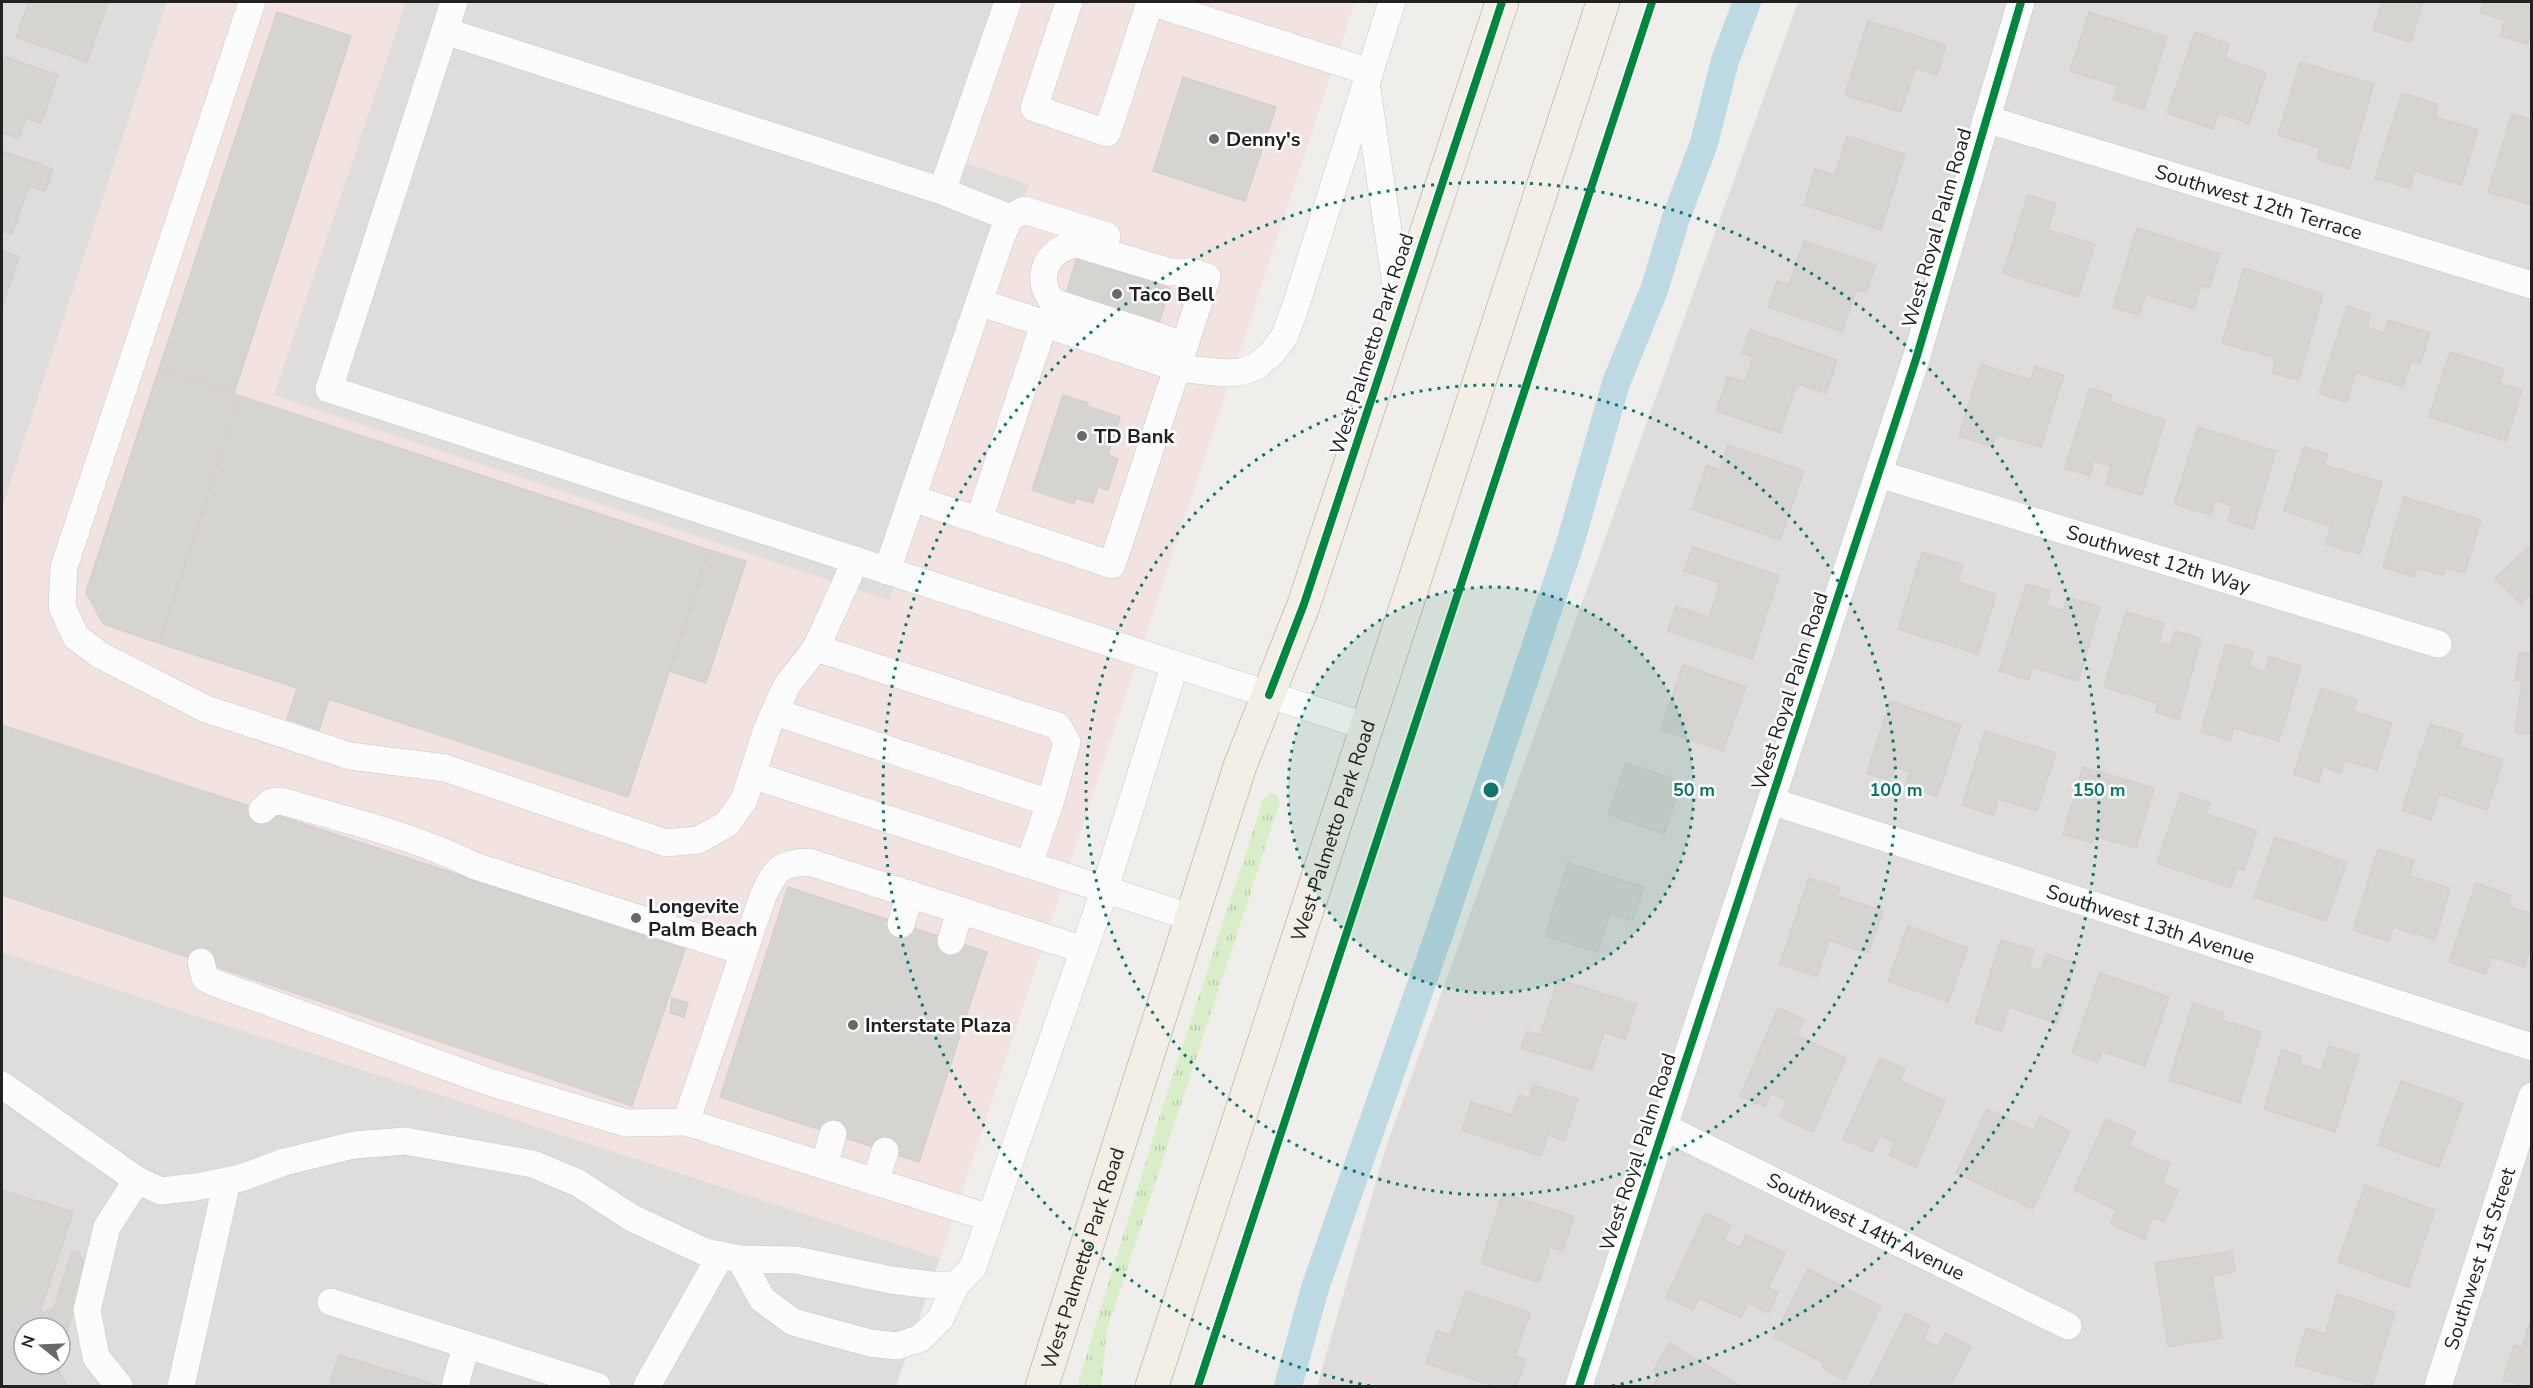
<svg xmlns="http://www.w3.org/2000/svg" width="2533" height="1388" font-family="'Nunito Sans',sans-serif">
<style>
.residential{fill:#dfdddb;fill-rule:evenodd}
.commercial{fill:#f2e3e0}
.religious{fill:#dedddb}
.grass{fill:url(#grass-tufts)}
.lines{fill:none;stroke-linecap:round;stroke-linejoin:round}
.canal{stroke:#bcd9e4;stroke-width:28}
.building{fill:#d6d4d1;stroke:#d3d0cb;stroke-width:1.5}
.minor-casing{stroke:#c8c8c6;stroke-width:28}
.major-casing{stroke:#a79e86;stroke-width:34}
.minor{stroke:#fdfcfc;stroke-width:27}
.major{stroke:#f3eee6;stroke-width:33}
.cycleway-casing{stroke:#fff;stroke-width:11}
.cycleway{stroke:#00873e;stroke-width:8}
.ring{fill:none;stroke:#0f766e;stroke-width:3;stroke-dasharray:3 6}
.poi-dot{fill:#696967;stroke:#fff;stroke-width:2}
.labels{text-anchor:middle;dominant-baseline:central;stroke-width:5;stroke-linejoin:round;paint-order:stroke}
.poi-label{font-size:20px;font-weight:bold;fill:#212121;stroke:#fff;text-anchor:start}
.street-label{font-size:20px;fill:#212121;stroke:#fff}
.centre{fill:#0f766e;stroke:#fff;stroke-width:3}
.ring-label{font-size:18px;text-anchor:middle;font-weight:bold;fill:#0f766e;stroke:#fff;stroke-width:5;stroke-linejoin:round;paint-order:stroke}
</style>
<defs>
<pattern id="grass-tufts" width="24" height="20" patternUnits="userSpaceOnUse" patternTransform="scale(1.5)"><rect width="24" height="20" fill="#d9eec8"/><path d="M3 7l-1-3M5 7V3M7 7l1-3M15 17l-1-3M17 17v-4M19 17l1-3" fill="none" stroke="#baccac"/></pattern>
</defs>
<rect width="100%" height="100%" fill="#f0eeea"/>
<g class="residential">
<path d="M2,2H167L2,509Z"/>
<path d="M1798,2H2531V1386H1317L1385,1150Z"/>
<path d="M2,952L940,1258L896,1386H2ZM24,1328H60V1364H24Z"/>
</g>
<path class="commercial" d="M167,2H1355L940,1258L2,952V509Z"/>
<path class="religious" d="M406,2H1002L949,158L1029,184L889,600L274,395Z"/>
<path class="grass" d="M1270,793L1277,795L1280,802L1107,1330L1101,1386H1077L1161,1112L1263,800Z"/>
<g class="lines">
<path class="canal" d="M1288,1386L1315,1288L1439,934L1569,547L1616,383L1654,290L1676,218L1704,143L1725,61L1747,2"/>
</g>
<g class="building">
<path d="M29,2H108L87,62L16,37Z"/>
<path d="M2382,2H2423L2411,42L2373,30Z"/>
<path d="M2484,2H2532V30L2527,44L2501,36L2505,20L2480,12Z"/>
<path d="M277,12L351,36L234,393L159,369Z"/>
<path d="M2089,12L2167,37L2144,109L2113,99L2118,86L2070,71Z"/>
<path d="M1868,21L1946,45L1937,75L1915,68L1901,112L1845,95Z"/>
<path d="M2195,32L2229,44L2225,59L2266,73L2249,124L2218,113L2213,129L2167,113Z"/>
<path d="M6,57L58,75L41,123L26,118L19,139L2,132V70Z"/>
<path d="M2300,62L2374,84L2349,169L2317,159L2320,148L2278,135Z"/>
<path d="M1183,77L1276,107L1245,201L1153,171Z"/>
<path d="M2402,93L2438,104L2435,117L2478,130L2461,185L2415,171L2410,188L2375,178Z"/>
<path d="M2512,114L2532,120V205L2488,192Z"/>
<path d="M1847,136L1905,154L1881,230L1804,205L1815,169L1835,175Z"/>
<path d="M2,151L53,169L45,191L29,186L12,234L2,231Z"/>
<path d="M2028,195L2056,204L2048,230L2095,244L2078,297L2003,273Z"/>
<path d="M2137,228L2220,254L2209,288L2201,285L2194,309L2146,294L2139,315L2113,307Z"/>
<path d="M1804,241L1876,265L1866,293L1856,290L1842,332L1768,307L1777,281L1789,285Z"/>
<path d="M2,251L19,257L2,307Z"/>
<path d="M1077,258L1170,288L1157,329L1064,299Z"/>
<path d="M2244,268L2323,294L2299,380L2272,373L2276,358L2222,343Z"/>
<path d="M2347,306L2371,314L2367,328L2384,333L2388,320L2430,333L2420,364L2411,361L2403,387L2356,372L2347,402L2319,393Z"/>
<path d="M1750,330L1837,360L1826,393L1797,384L1780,433L1716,411L1728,377L1745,382L1753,357L1742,353Z"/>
<path d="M2450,352L2504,369L2499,383L2522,390L2506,441L2429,417Z"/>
<path d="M1981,364L2031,380L2035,366L2064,375L2041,447L1996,434L1992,447L1959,436Z"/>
<path d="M159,369L240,396L159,643L103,624L86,592Z"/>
<path d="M2090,388L2112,395L2110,402L2165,420L2142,495L2106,484L2111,466L2094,461L2090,476L2065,468Z"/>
<path d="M1063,395L1088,403L1087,406L1120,417L1108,455L1118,459L1108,490L1098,487L1093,503L1076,498L1074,504L1032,490Z"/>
<path d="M240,396L709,550L628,797L329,699L319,730L287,719L297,688L159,643Z"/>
<path d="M2198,427L2276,451L2253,529L2228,521L2233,506L2215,500L2211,515L2174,504Z"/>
<path d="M1728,445L1804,471L1780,540L1692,509L1707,465L1720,470Z"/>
<path d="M2304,447L2328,454L2324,465L2382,482L2360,554L2325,544L2331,526L2284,511Z"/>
<path d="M2404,497L2481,520L2465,573L2445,568L2443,575L2417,568L2414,577L2383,567Z"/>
<path d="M2532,544V596L2530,594L2521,604L2495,578Z"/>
<path d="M1693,547L1779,576L1752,659L1668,631L1676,606L1709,617L1720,583L1684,571Z"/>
<path d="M709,550L746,561L706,683L669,671Z"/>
<path d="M1922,552L1963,565L1957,582L1996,594L1978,654L1898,629Z"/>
<path d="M2026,584L2050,591L2046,605L2063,611L2067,597L2100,607L2078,681L2033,667L2029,680L1999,671Z"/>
<path d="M2126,612L2164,623L2159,642L2171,645L2175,631L2201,639L2179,719L2156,712L2158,703L2104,687Z"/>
<path d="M2226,644L2253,652L2249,667L2265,672L2269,657L2301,666L2279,741L2234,728L2230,741L2201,732Z"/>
<path d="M2519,652L2532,654V734L2515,732L2522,680H2515Z"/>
<path d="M1683,665L1746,687L1723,751L1661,729Z"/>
<path d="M2321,688L2357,700L2353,711L2392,723L2377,770L2345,760L2341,773L2323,767L2319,782L2294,774Z"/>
<path d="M1890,701L1961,725L1937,796L1905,786L1910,772L1895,767L1890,781L1867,773Z"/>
<path d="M2430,724L2463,734L2459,746L2503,760L2487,810L2439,794L2431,820L2402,810Z"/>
<path d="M2,725L685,949L632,1106L2,895Z"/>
<path d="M1985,731L2056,753L2037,811L1998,799L1994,815L1962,805Z"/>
<path d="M1626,763L1682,782L1664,834L1608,814Z"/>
<path d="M2083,767L2154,788L2136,848L2094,836L2092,843L2063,834Z"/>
<path d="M2181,793L2210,803L2206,814L2257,831L2244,870L2237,868L2231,888L2157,863Z"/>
<path d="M2275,837L2347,862L2326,921L2254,897Z"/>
<path d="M2378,849L2414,861L2409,876L2450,888L2435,940L2393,927L2389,941L2353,930Z"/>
<path d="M1568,863L1644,887L1633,921L1610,913L1598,952L1545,936Z"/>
<path d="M1809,878L1840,888L1838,896L1883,911L1868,953L1829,940L1817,977L1780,964Z"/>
<path d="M2476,883L2511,895L2508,906L2532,914V945L2524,967L2492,957L2486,974L2449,962Z"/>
<path d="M788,887L987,952L919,1162L720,1097Z"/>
<path d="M1908,926L1968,948L1948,1002L1888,981Z"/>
<path d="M2001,940L2034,950L2029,967L2041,971L2046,954L2076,963L2057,1023L2009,1007L2002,1031L1975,1023Z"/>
<path d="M2100,973L2169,997L2145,1066L2102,1051L2097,1062L2072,1053Z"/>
<path d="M1558,979L1636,1004L1625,1039L1604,1032L1592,1070L1521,1048L1527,1031L1540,1035Z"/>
<path d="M672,998L688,1003L684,1017L670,1013Z"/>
<path d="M2193,1003L2224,1013L2222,1020L2261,1032L2240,1103L2169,1080Z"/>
<path d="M1778,1008L1804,1019L1797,1036L1846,1058L1813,1132L1780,1117L1787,1100L1771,1093L1765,1107L1740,1096Z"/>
<path d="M2329,1046L2359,1056L2335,1132L2264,1109L2282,1050L2302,1056L2299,1064L2321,1071Z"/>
<path d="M1880,1058L1905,1069L1900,1081L1945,1101L1916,1167L1889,1155L1895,1142L1880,1135L1872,1152L1843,1139Z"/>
<path d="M2401,1081L2463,1103L2439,1167L2378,1145Z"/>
<path d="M1533,1085L1578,1099L1564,1141L1548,1135L1541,1156L1462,1130L1471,1102L1512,1115L1519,1095L1529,1098Z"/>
<path d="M1987,1109L2033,1131L2040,1116L2070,1131L2033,1209L1956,1173Z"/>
<path d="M2106,1119L2136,1132L2129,1146L2170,1164L2162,1183L2178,1191L2164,1222L2153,1217L2144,1239L2111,1224L2116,1210L2074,1190Z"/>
<path d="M2365,1185L2435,1210L2408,1287L2338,1262Z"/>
<path d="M2,1190L73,1212L39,1315L54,1308L72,1251L79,1253L86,1268L67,1331L60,1335V1328H24V1364H55L67,1386H2Z"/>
<path d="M1503,1193L1574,1216L1563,1251L1550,1247L1539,1282L1481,1263Z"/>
<path d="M1706,1213L1731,1225L1724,1240L1740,1248L1746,1235L1785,1253L1768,1288L1778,1292L1769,1313L1748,1303L1741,1318L1699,1298L1693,1310L1666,1297Z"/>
<path d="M2232,1251L2235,1272L2212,1276L2222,1338L2168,1347L2155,1263Z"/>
<path d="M1808,1269L1881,1306L1845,1380L1822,1368L1824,1363L1774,1337Z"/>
<path d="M1466,1291L1530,1313L1515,1356L1526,1360L1516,1386H1494L1426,1363L1437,1331L1451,1335Z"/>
<path d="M2337,1294L2395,1312L2372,1386L2295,1365L2306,1328L2325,1334Z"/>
<path d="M1906,1313L1930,1326L1923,1339L1938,1347L1945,1333L1971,1347L1950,1386H1869Z"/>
<path d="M2532,1316V1386H2524L2503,1380L2514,1345L2522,1347Z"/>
<path d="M1670,1343L1740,1386H1653L1660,1375L1653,1371Z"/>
<path d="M339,1355L439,1386H329Z"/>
</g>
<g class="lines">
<g class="minor-casing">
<g id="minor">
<path d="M252,2L64,567L62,607L76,637L100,655L206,709L350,756L445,768L666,843L698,840L727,824L744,800L768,726L787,685L816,648L856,560"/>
<path d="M454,2L329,389L1365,726"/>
<path d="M1069,2L1034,108L1107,133L1150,2"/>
<path d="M1150,2L1370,72"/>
<path d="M445,31L942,191L1010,218L1002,235L887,571"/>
<path d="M1367,89L1400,312"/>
<path id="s1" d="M1986,119L2532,285"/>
<path d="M942,191L1008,2"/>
<path d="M1010,218L1024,210L1107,236"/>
<path d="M979,302L1177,368L1224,373L1241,372L1257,366L1272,353L1285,335L1295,308L1392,2"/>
<path id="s2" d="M1879,474L2438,644"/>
<path d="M912,498L1112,565L1177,368L1207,277L1193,272H1170L1077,244C1047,248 1033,278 1053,302L1185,345"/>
<path d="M979,520L1044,324"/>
<path d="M775,712L1050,803L1067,742L1058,726L816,648"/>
<path d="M752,775L1193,918"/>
<path id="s3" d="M1771,801L2532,1047"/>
<path d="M262,810L271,802L281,801C347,820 414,836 475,866L744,952"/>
<path d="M1029,864L1050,803"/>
<path d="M901,924L910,894"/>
<path d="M951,941L960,910"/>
<path d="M201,962L205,978L215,983L489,1082L626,1123L686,1122"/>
<path d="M2,1085L137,1180L161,1191L196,1187L241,1178L284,1162L354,1145L405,1141L533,1164L578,1183L632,1218L705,1252L740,1259L796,1260L891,1280L932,1285H956"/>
<path id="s4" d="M1664,1127L2068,1326"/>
<path d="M824,1166L833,1134"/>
<path d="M875,1182L885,1151"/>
<path d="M990,1218L686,1122L763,896C776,869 778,864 809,862L1084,950"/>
<path d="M740,1259L762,1299L793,1322L870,1343L897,1346L921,1338L940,1319L956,1285L973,1267L1105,889L1175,664"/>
<path d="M331,1302L597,1386"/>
<path d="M119,1386L96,1357L87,1310L107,1227L137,1180"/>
<path d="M181,1386L227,1181"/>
<path d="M455,1386L466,1345"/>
<path d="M647,1386L721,1255"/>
<path d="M1579,1386L1916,359L2021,2"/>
<path id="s5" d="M2438,1386L2532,1096"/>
</g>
</g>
<g class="major-casing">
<g id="major">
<path id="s6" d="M1042,1386L1240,766L1304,604L1502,2"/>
<path id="s7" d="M1152,1386L1603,2"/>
</g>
</g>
<use href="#minor" class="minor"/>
<use href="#major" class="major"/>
<g class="cycleway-casing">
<g id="cycleway">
<path d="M1269,695L1304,604L1502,2"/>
<path d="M1198,1386L1652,2"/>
<path d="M1579,1386L1916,359L2021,2"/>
</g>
</g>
<use href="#cycleway" class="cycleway"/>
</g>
<circle cx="1491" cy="790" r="203" fill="#0f766e" fill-opacity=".12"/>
<g class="ring">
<circle cx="1491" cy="790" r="203"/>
<circle cx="1491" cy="790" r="405"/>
<path d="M1370 1386A608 608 0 1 1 1612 1386"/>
</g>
<g class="poi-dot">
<circle cx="1214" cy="139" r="6"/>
<circle cx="1117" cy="294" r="6"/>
<circle cx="1082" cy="436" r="6"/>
<circle cx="636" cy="918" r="6"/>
<circle cx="853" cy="1025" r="6"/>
</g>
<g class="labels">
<g class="poi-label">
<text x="1226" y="139">Denny's</text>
<text x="1129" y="294">Taco Bell</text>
<text x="1094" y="436">TD Bank</text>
<text x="648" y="906">Longevite<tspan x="648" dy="23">Palm Beach</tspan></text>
<text x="865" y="1025">Interstate Plaza</text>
</g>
<g class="street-label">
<text stroke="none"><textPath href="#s1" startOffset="285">Southwest 12th Terrace</textPath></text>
<text transform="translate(1937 228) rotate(-74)">West Royal Palm Road</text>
<text transform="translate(1372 344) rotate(-72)">West Palmetto Park Road</text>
<text stroke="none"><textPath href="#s2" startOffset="292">Southwest 12th Way</textPath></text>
<text transform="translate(1790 691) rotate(-72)">West Royal Palm Road</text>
<text stroke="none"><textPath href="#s7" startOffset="584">West Palmetto Park Road</textPath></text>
<text stroke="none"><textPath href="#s3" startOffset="399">Southwest 13th Avenue</textPath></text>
<text transform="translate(1638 1152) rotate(-72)">West Royal Palm Road</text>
<text stroke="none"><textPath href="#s4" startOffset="225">Southwest 14th Avenue</textPath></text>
<text stroke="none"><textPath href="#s5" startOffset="134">Southwest 1st Street</textPath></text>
<text stroke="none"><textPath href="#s6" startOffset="134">West Palmetto Park Road</textPath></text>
</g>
</g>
<circle cx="1491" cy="790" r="9" class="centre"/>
<g class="ring-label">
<text x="1694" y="796">50 m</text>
<text x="1896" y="796">100 m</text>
<text x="2099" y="796">150 m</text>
</g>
<rect width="2533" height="1388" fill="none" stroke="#212121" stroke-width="6"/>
<g transform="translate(42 1346) rotate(288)"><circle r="28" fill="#ffffff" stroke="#a6a6a6" stroke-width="1.5"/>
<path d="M0-4.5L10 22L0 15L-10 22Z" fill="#696967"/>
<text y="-9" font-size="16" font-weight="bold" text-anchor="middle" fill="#212121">N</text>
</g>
</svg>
